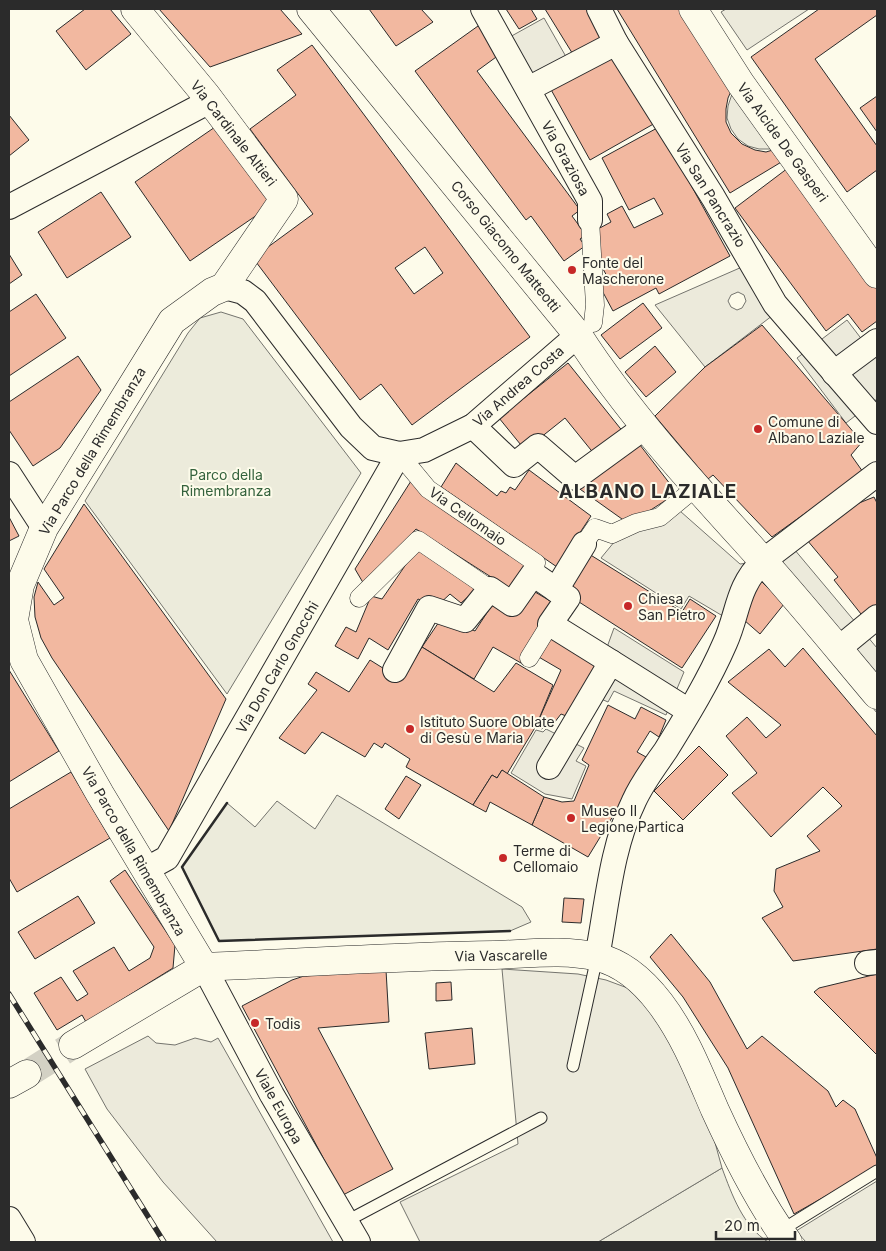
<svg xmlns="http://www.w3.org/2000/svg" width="886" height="1251" font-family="Inter,sans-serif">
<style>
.green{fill:#ecebdb;stroke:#74746e}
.parking{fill:#eceadb;stroke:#74746e;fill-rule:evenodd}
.building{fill:#f2b8a0;stroke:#2b2b2b;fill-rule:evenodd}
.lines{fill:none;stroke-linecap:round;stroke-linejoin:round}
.tertiary-tunnel{stroke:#d3d1c4;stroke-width:28;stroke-dasharray:28 14;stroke-linecap:butt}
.service-casing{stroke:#2b2b2b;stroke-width:13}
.pedestrian-casing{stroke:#2b2b2b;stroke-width:19}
.minor-casing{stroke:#2b2b2b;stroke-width:26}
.tertiary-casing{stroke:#2b2b2b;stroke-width:29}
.primary-casing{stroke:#2b2b2b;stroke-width:29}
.service{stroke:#fdfbea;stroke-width:11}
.pedestrian{stroke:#fdfbea;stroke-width:18}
.minor{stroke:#fdfbea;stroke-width:24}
.tertiary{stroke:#fdfbea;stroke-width:28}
.primary{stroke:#fdfbea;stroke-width:28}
.rail-casing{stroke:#2b2b2b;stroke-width:5.5}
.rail{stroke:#fdfbea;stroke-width:4;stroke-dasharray:11;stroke-linecap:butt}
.wall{stroke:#2b2b2b;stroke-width:2.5}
.poi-dot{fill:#c62828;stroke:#fdfbea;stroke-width:2}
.labels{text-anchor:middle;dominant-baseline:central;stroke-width:4;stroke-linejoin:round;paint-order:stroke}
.street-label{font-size:14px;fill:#2b2b2b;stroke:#fdfbea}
.poi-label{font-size:14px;fill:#2b2b2b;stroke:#fdfbea;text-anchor:start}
.park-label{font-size:14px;fill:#34623c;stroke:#fdfbea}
.district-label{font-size:19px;font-weight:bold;letter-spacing:1px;fill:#2b2b2b;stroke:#fdfbea}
</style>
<rect width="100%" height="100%" fill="#fdfbea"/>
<g class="green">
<path d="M221,312L243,319L361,473L227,694L85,501L188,333L200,318Z"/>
<path d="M337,795L522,907L531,922L510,931L219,941L182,867L227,803L255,827L277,801L315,829Z"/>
<path d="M722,1168C732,1195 743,1226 768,1242H598Z"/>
</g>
<g class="parking">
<path d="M726,9H809L747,50L721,12Z"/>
<path d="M544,18L573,69L528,94L499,43Z"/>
<path d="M732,94L771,149H759L748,146L738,139L731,129L727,118L728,106Z"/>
<path d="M758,260L785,306L705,367L655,305ZM738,292L744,295L746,301L742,308L737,310L731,307L728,301L731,295Z"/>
<path d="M847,320L863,341L877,339V399L846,423L797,358Z"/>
<path d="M680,511L740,564L748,563L733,622L689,596L681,609L601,558L615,541L651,524L668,522Z"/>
<path d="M794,549L877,648V713L762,575Z"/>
<path d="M614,628L684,672L666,715L614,691L608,702L590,694Z"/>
<path d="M546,729L584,748L576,761L586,766L572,799L545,794L511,773L536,730L543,732Z"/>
<path d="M502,969L578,974L606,980L633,990L655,1009L706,1110L722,1168L598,1242H420L400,1202L518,1144Z"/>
<path d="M148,1036L156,1043L175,1045L195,1038L211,1042L218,1038L333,1242H217L163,1182L107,1109L85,1069Z"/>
<path d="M877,1181V1242H806L796,1231Z"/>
</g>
<g class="building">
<path d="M85,9H110L131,34L86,70L56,31Z"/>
<path d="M159,9H280L302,34L210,67Z"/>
<path d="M369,9H421L433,22L396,46Z"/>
<path d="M506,9H531L537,19L519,29Z"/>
<path d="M545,9H590L607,37L574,56Z"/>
<path d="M617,9H685L733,87L728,98L726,109V122L731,133L742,144L755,150L766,152L776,149L783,161L730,193Z"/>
<path d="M819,9H877V15L815,59L877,146V170L847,192L751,57Z"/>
<path d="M485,21L503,52L477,71L580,210L572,216L586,235L580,239L585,246L564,261L531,216L526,220L415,71Z"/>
<path d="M312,45L530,337L412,425L381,384L360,400L253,258L313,214L250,129L296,95L277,70ZM425,247L443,273L414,294L395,268Z"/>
<path d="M616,49L657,122L590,160L549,86Z"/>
<path d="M877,96V132L860,108Z"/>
<path d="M9,115L29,140L9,156Z"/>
<path d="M218,125L273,204L190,261L135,182Z"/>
<path d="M659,127L730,256L659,294L656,288L613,311L598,283L608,278L598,260L596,230L611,222L607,214L622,206L634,228L663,214L654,198L629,210L602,158Z"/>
<path d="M788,168L877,289V321L862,332L848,314L826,331L735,208Z"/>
<path d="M101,192L131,237L67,278L38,232Z"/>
<path d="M9,254L22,275L9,284Z"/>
<path d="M36,294L66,338L9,376V312Z"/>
<path d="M643,303L662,328L620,359L601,335Z"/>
<path d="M762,325L862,442L851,455L863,472L772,537L713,475L708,479L655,416L705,367Z"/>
<path d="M655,346L676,372L646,397L625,372Z"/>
<path d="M78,356L101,390L60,448L33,466L9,430V402Z"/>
<path d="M568,363L624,433L595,455L565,418L525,450L499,418Z"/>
<path d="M640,445L677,493L629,524L577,487Z"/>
<path d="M456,463L497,496L501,491L506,493L510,487L515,490L529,470L591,516L557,567L441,487Z"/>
<path d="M411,481L533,567L513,591L416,529L365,586L355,569Z"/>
<path d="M874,497L877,503V609L865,619L834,580L838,577L807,540L849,507Z"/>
<path d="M84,504L226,699L169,831L52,658L41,638L35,617L34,597L38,582L54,605L64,598L44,569Z"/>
<path d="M9,517L19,536L9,541Z"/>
<path d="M418,547L478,588L461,603L450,594L436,607L418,599L388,650L369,638L358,659L335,646L346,627L356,632L371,596L382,599Z"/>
<path d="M589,554L682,612L690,599L716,616L682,668L565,593Z"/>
<path d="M760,580L784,604L760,634L744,620L750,606L745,601Z"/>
<path d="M530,589L557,605L521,663L493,647L474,679L422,647L443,616L475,631L494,602Z"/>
<path d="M554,632L597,664L574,719L561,714L551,727L546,725L542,729L536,726L561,670L537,656Z"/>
<path d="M422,647L494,692L516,663L553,685L536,726L507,774L502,770L497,778L492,775L473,805L406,767L410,759L385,743L382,748L374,743L365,757L322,732L305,754L279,738L317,690L308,684L316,672L349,692L370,660L402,680Z"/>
<path d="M803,648L877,736V949L793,961L762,918L783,907L774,891L776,869L820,851L807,836L842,806L823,787L771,837L732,793L757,773L726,736L747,717L766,738L781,725L728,682L769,649L785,667Z"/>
<path d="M9,670L59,751L9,782Z"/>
<path d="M608,705L635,719L641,707L666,720L659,737L650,731L637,752L646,757L618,819L613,816L588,857L532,825L544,797L562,802L574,801L589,765L582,760Z"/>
<path d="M699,746L728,775L683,820L654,791Z"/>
<path d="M502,770L544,797L532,825L490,802L486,812L473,805L492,775L497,778Z"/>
<path d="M71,772L110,838L17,892L9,878V809Z"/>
<path d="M406,776L421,785L399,819L385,809Z"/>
<path d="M125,870L175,945L173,968L86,1022L82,1015L57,1030L34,993L61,977L77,1001L88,994L73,971L114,947L129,971L150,958L154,947L110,881Z"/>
<path d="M78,896L95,923L35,959L18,932Z"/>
<path d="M564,898L584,899L581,923L562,922Z"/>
<path d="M671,934L710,982L747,1049L762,1036L828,1091L836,1107L843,1100L855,1109L877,1158V1167L794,1214L728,1068L683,997L650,957Z"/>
<path d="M386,970L389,1022L318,1028L393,1169L343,1195L242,1006L292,980L304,976Z"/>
<path d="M877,974V1055L814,992L819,988Z"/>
<path d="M451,982L452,1000L436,1001V983Z"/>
<path d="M472,1028L475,1064L429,1069L425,1033Z"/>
</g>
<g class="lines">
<path class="tertiary-tunnel" d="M27,1074L73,1045"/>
<g class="service-casing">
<g id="service">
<path d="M573,1066L597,957"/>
<path d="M345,1222L541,1118"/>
<path d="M780,1231L877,1171"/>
</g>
</g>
<g class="pedestrian-casing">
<g id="pedestrian">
<path d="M590,220L595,305L593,323"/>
<path d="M399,454L428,489L536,563L533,574"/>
<path d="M584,544L595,528L612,534L636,523L660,517L695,488"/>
<path d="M359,598L418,540L490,589"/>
<path d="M529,658L550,624"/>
</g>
</g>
<g class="minor-casing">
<g id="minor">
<path d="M483,9L590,201V220"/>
<path d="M599,9L616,43L713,197L775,304L877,422"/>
<path d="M528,89L616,43"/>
<path d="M9,207L210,101"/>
<path d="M224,287L243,292L255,301L351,427L373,448L399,454L424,450L473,426L578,335"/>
<path d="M834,373L877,341"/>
<path d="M473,426L514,465L538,446L575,478L645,427"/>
<path d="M9,474L44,528"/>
<path d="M556,590L584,544"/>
<path d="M838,649L877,617"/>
<path d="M395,670L429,608L465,620L490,589L512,604L533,574L568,598L550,624L611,662"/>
<path d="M549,767L611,662L689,711"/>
<path d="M145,870L167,858L399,454"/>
<path d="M597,957C607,906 611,848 634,801C642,783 655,766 666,750C687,716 709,680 725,643C739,612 736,588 763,561L877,474"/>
<path d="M867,963L877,962"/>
<path d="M204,967L272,1095L358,1242"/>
<path d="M9,1219L23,1242"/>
</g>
</g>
<g class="tertiary-casing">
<g id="tertiary">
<path d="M693,9L741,84L877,274"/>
<path d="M73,1045L204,967"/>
<path d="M9,1084L27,1074"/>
</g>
</g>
<g class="primary-casing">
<g id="primary">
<path d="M135,9L206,95L284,199L224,287L212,292L172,321L44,528L20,585L14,620L24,660L100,794L204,967C301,963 398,956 495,955C528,954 565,949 597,957C623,963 644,982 660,1003C685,1036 699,1073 715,1110C736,1156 759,1202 788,1242"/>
<path d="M311,9L578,335C626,410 687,477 747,543C792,592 834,644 877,695"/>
</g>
</g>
<use href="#service" class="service"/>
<use href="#pedestrian" class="pedestrian"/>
<use href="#minor" class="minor"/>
<use href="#tertiary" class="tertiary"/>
<use href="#primary" class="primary"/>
<g class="rail-casing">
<path id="rail" d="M9,994L164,1242"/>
</g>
<use href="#rail" class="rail"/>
<path class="wall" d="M227,803L182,867L219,941L510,931"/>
</g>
<g class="poi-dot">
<circle cx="572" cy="270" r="5"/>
<circle cx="758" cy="429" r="5"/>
<circle cx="628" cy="606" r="5"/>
<circle cx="410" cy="729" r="5"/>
<circle cx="571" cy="818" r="5"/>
<circle cx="503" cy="858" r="5"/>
<circle cx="255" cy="1023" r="5"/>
</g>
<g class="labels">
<g class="street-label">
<text transform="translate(234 133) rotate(52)">Via Cardinale Altieri</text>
<text transform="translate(783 142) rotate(54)">Via Alcide De Gasperi</text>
<text transform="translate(566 158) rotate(61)">Via Graziosa</text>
<text transform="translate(711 195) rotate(58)">Via San Pancrazio</text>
<text transform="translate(506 246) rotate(51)">Corso Giacomo Matteotti</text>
<text transform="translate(518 386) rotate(-41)">Via Andrea Costa</text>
<text transform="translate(92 451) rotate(-59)">Via Parco della Rimembranza</text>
<text transform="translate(468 516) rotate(35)">Via Cellomaio</text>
<text transform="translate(277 667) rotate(-60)">Via Don Carlo Gnocchi</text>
<text transform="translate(134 851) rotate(60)">Via Parco della Rimembranza</text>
<text transform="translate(501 955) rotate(-1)">Via Vascarelle</text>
<text transform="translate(279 1106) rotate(61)">Viale Europa</text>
</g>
<g class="poi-label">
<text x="582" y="262">Fonte del<tspan x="582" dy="16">Mascherone</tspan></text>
<text x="768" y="421">Comune di<tspan x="768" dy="16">Albano Laziale</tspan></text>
<text x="638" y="598">Chiesa<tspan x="638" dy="16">San Pietro</tspan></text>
<text x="420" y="721">Istituto Suore Oblate<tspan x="420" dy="16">di Gesù e Maria</tspan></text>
<text x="581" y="810">Museo II<tspan x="581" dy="16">Legione Partica</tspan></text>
<text x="513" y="850">Terme di<tspan x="513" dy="16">Cellomaio</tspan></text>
<text x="265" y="1023">Todis</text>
</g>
<g class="park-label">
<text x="226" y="474">Parco della<tspan x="226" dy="16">Rimembranza</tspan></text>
</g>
<g class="district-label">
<text x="648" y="491">ALBANO LAZIALE</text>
</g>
</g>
<rect width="886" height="1251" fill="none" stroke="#2b2b2b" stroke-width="20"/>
<path d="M716 1231v8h79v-8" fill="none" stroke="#2b2b2b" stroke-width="2.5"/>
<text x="724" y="1231" font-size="15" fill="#2b2b2b" stroke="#fdfbea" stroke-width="4" paint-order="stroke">20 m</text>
</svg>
